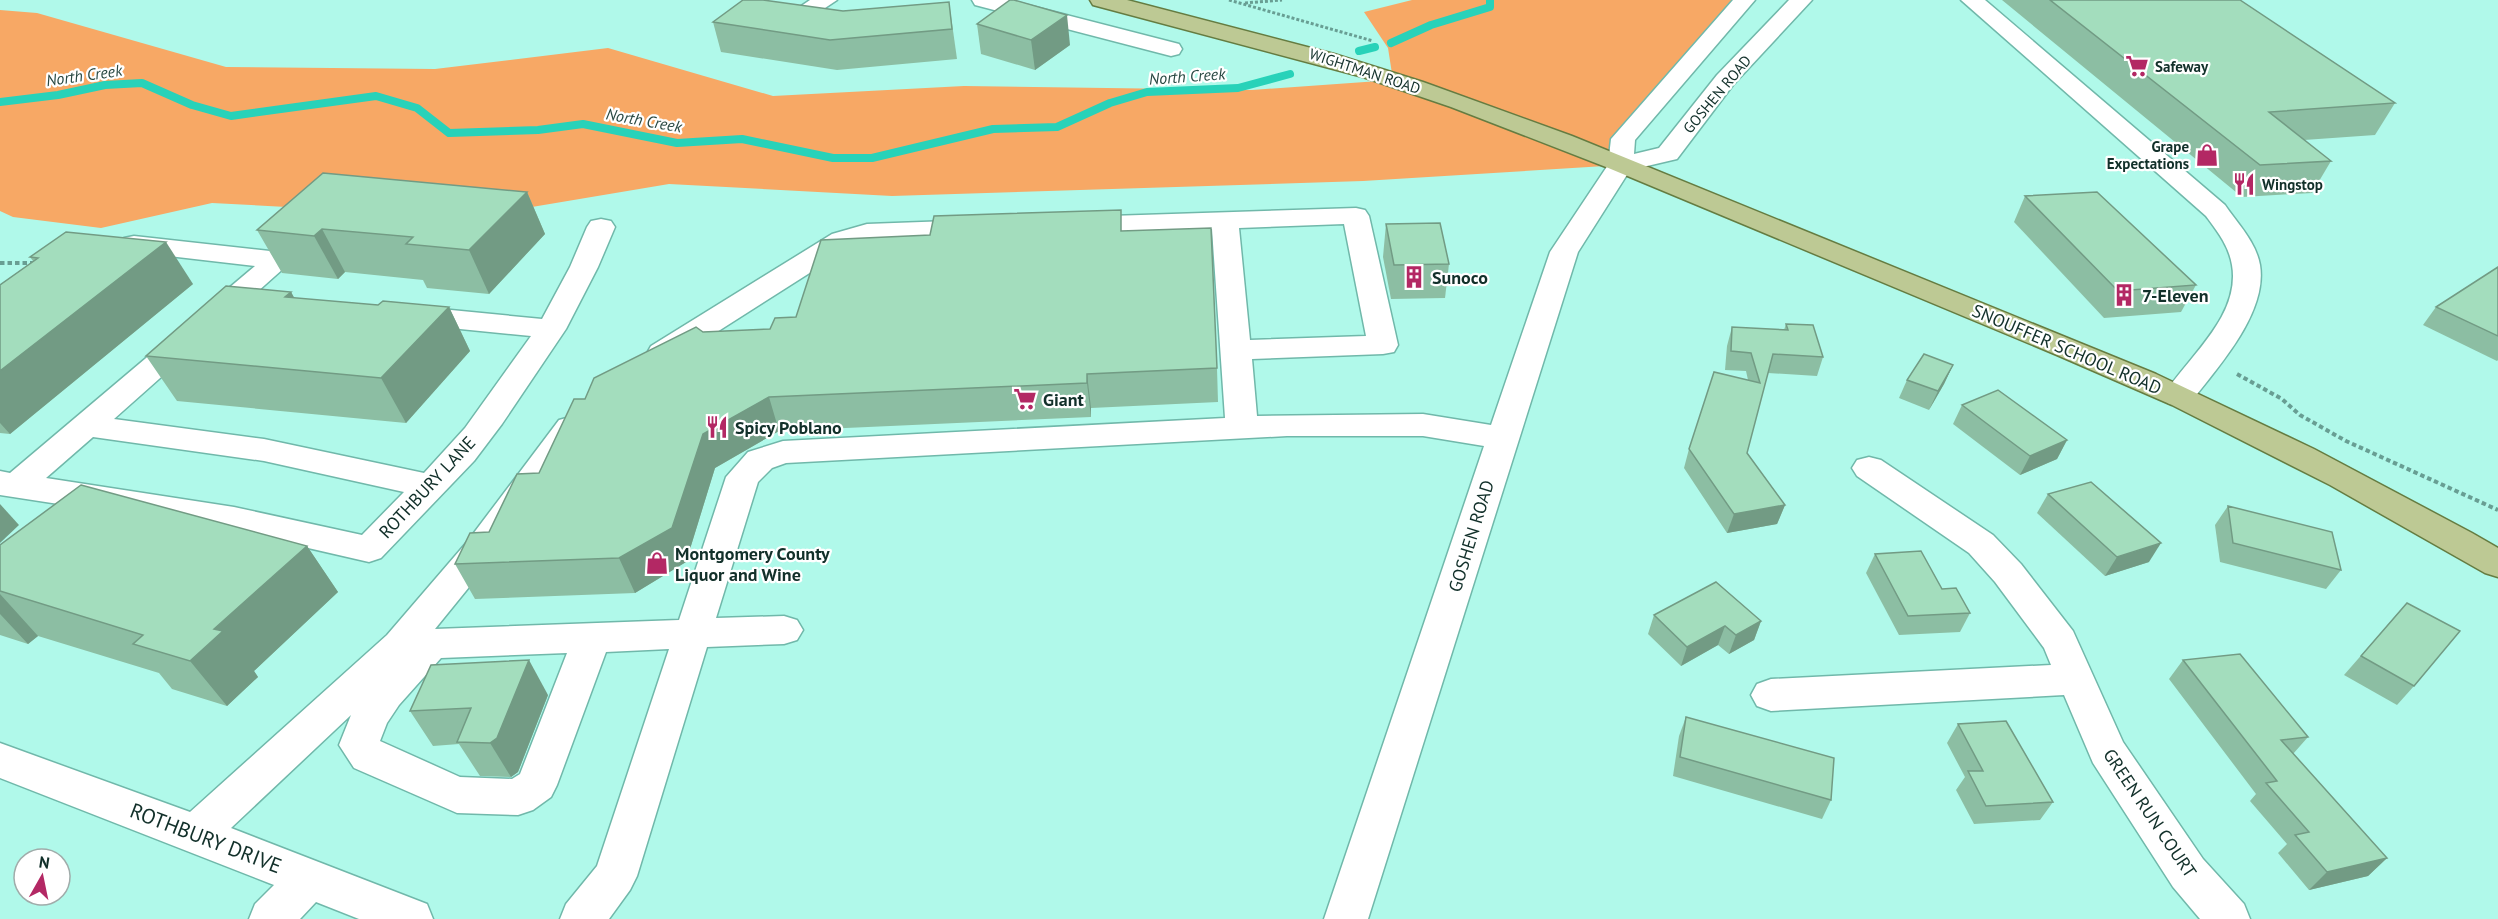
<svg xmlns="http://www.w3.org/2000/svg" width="2498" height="919" font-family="'PT Sans',sans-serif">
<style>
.green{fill:#f7a865}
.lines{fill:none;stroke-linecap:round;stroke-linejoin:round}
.stream{stroke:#28d2b9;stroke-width:8}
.minor-casing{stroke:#70b8aa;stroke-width:3}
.major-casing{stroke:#657c41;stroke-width:3}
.path-far1{stroke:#689e93;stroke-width:3;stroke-dasharray:3 2;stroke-linecap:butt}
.path{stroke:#689e93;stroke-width:4;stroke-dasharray:4.5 3;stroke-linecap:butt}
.minor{fill:#fff;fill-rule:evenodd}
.major{fill:#bdc994;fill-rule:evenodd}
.wall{fill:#8cbea3}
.shaded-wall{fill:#729b84}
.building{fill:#a3ddbd;stroke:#729b84;stroke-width:1.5}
.labels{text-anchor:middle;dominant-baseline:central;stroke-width:4.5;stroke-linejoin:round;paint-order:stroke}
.far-poi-label{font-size:15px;font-weight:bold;fill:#12302a;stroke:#fff;text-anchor:start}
.far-street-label{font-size:15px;fill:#12302a;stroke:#fff}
.far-water-label{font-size:16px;font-style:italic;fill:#294943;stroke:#fff}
.poi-label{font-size:18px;font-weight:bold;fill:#12302a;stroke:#fff;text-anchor:start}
.street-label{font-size:18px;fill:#12302a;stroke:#fff}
.near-street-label{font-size:21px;fill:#12302a;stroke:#fff}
</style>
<rect width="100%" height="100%" fill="#b0f9ea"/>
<path class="green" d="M1412,0H1744L1660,93L1621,165L1363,181L892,196L669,184L472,217L212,203L101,228L13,217L0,211V10L37,13L226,67L435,69L608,48L773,96L964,86L1252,90L1393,80L1388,48L1364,12Z"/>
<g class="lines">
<g class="stream">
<path d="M1391,43L1431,25L1490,7V0"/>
<path d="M1359,51L1375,47"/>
<path d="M0,102L58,95L105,85L142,83L192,105L231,116L376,96L417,108L449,133L538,130L583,124L677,143L742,139L833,158H872L993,129L1057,127L1110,103L1147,92L1238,88L1290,74"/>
</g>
<g class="minor-casing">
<g id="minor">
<path d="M810,0H837L819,12L833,15L836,20L833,25L825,27L791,20L788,15Z"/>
<path d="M972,0H1008L1179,44L1182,49L1179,54L1171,56L975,5Z"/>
<path d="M1733,0H1755L1635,140L1634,154L1659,148L1717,75L1789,0H1812L1733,85L1677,159L1630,170L1578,252L1368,919H1324L1484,446L1423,436H1287L786,463L772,468L758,482L716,618L784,616L797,620L803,630L797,640L784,644L707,647L637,876L630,890L609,919H560L566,904L597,866L669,649L606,652L557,785L551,797L533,810L518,815L457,813L354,768L339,745L351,715L231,828L427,904L433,919H359L316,902L300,919H249L255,904L274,885L0,778V743L190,812L387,635L467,542L559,420L570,417L581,420L586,428L491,560L435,629L679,620L726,477L748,452L783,441L1225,418L1212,229L1079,233L1069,231L1066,225L1069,219L1079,217L1356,208L1365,210L1369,216L1398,345L1394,352L1383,354L1252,359L1257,416L1423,414L1491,425L1550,252L1608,165L1611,139ZM1344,224L1366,336L1250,340L1239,228ZM567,653L520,774L512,779L460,777L380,741L387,723L399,705L441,658Z"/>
<path d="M1961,0H1985L2225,205C2238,224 2256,242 2260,265C2268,313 2217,368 2190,403L2179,406L2168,403L2163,396C2188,357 2241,316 2232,265C2229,246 2217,231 2206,216Z"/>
<path d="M601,219L611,221L615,227L598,267L566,329L502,424L474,461L381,558L369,562L234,531L0,495V471L10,473L255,266L134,252L124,250L120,244L124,238L134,236L279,252L289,254L293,260L114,419L264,439L424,473L465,428L531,336L410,324L400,321L395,315L400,309L410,306L542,319L570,267L587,227L591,221ZM93,437L264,461L404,492L362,535L234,507L46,478Z"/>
<path d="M976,220L986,222L990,228L986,234L869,240L852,246L673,360L662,362L651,360L647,353L651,346L832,234L867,224Z"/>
<path d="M1869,457L1881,460L1993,535L2021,564L2073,631L2123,742L2203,859L2244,904L2250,919H2200L2173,887L2093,763L2064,695L1771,711L1757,706L1751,695L1757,684L1771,679L2051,665L2044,648L1995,582L1969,553L1857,476L1852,468L1857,460Z"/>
</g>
</g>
<g class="major-casing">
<path id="major" d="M1090,0H1127L1334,54L1423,82L1572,136L2156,374L2314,449L2472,533L2498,548V577L2485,573L2330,485L2172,405L2057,355L1606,167L1451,107L1363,77L1093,5Z"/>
</g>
<g class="path-far1">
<path d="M1229,0L1373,41"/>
<path d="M1245,3L1282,0"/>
</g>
<g class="path">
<path d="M0,263H35"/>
<path d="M2237,374L2282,399L2300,415L2346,441L2498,510"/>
</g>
<use href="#minor" class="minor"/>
<use href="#major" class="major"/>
</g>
<g class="wall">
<path d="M2002,0H2240L2395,103L2375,135L2304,140L2331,161L2312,193L2242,197Z"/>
<path d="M949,2L957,59L837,70L721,52L713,22Z"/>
<path d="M977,24L1070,45L1035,70L981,54Z"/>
<path d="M527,192L545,234L489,294L427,288L423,280L345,272L338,279L282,273L257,230Z"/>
<path d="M2025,196L2196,285L2181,312L2104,318L2014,222Z"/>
<path d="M1386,224L1449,264L1445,298L1391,299L1383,257Z"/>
<path d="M1123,231L1217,368L1218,402L1091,408V417L779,431L715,468L686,562L635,593L475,599L455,564L489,532L539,473L585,399L703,332L770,329L796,317Z"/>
<path d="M30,257L193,284L10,434L0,433V285L33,261Z"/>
<path d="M2498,267V360L2497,361L2423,325L2436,307Z"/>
<path d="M291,292L294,298L378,305L449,307L470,351L406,423L177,401L146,356Z"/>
<path d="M1786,324L1823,357L1817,376L1768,373L1747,453L1785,505L1777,524L1727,533L1684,468L1689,449L1748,380L1746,371L1725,370L1727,346L1732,327L1784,330Z"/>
<path d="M1953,365L1944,384L1929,410L1899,398L1907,380Z"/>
<path d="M1962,405L2067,440L2057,459L2020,475L1953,424Z"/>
<path d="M2048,494L2149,562L2105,576L2037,513Z"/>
<path d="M2228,506L2341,570L2326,589L2220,562L2215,525Z"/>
<path d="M0,545L307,546L338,592L254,671L258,677L227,706L172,689L159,673L38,636L28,644L0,635Z"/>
<path d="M1875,554L1942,589L1970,613L1960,632L1899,635L1866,573Z"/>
<path d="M2407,603L2414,686L2397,705L2344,675Z"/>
<path d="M1654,615L1761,621L1754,640L1729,654L1718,645L1681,666L1648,634Z"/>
<path d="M2183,660L2308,737L2293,754L2387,858L2368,876L2309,890L2278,853L2287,844L2250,801L2256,794L2169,679Z"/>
<path d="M548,695L518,772L511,777L480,776L459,744L433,746L410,711Z"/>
<path d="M1686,717L1831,800L1822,819L1673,776L1679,736Z"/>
<path d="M1958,724L2053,802L2040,820L1974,824L1956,790L1965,777L1947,743Z"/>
</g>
<g class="shaded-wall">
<path d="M1067,15L1070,45L1035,70L1031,40Z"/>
<path d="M527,192L545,234L489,294L469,250Z"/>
<path d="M322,229L345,272L338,279L314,236Z"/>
<path d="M166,242L193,284L10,434L0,423V371Z"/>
<path d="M291,292L316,336L285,297Z"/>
<path d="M449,307L470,351L406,423L381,378Z"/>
<path d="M1953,365L1944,384L1929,410L1938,391Z"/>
<path d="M1087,374L1091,408V417L1087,383Z"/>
<path d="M769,397L779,431L715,468L686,562L635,593L619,558L703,434Z"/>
<path d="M2067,440L2057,459L2020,475L2030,456Z"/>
<path d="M0,504L19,525L0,543Z"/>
<path d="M1785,505L1777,524L1727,533L1734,514Z"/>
<path d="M2161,543L2149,562L2105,576L2117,557Z"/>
<path d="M307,546L338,592L254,671L258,677L227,706L190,661L214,629Z"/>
<path d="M0,594L38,636L28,644L0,614Z"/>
<path d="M1761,621L1754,640L1729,654L1736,635Z"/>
<path d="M1725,626L1718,645L1681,666L1687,647Z"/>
<path d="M529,660L548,695L518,772L511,777L490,743Z"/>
<path d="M2387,858L2368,876L2309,890L2327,872Z"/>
</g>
<g class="building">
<path d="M743,0H763L843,11L949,2L952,29L830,40L713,22Z"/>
<path d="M1010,0H1014L1067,15L1031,40L977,24Z"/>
<path d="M2050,0H2240L2395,103L2269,112L2331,161L2260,165Z"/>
<path d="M323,173L527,192L469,250L406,244L413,237L322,229L314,236L257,230Z"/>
<path d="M2097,192L2196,285L2118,291L2025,196Z"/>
<path d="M1121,210V231L1211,228L1217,368L1087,374V383L769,397L703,434L672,528L619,558L455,564L470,533L489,532L517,474L539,473L574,399H585L594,378L696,327L703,332L770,329L775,318L796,317L821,240L930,235L934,216Z"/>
<path d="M1440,223L1449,264L1394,265L1386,224Z"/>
<path d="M66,232L166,242L0,371V285L38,258L30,257Z"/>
<path d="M2498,267V336L2436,307Z"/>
<path d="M226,286L291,292L285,297L378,305L383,301L449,307L381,378L146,356Z"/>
<path d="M1786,324L1813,325L1823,357L1773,354L1747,453L1785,505L1734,514L1689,449L1714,372L1760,383L1751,353L1731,351L1732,327L1788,330Z"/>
<path d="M1924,354L1953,365L1938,391L1907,380Z"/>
<path d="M1998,390L2067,440L2030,456L1962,405Z"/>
<path d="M2091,482L2161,543L2117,557L2048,494Z"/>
<path d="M81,485L307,546L214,629L223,631L190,661L133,644L143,635L0,591V545Z"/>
<path d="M2228,506L2332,532L2341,570L2233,543Z"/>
<path d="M1921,551L1942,589L1956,588L1970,613L1908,616L1875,554Z"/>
<path d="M1716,582L1761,621L1736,635L1725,626L1687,647L1654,615Z"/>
<path d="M2407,603L2460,631L2414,686L2361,656Z"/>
<path d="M2240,654L2308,737L2281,740L2387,858L2327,872L2295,835L2309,832L2266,783L2277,781L2183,660Z"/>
<path d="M529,660L497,738L490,743L457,742L471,708L410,711L431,665Z"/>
<path d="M1686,717L1834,758L1831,800L1680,757Z"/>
<path d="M2006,721L2053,802L1986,806L1968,771H1983L1958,724Z"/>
</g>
<defs>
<g id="supermarket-bare" transform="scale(1.8)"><path d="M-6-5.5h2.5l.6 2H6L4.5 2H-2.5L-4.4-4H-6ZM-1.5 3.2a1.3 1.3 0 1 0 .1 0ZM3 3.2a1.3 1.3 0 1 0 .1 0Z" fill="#b32864" stroke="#fff" stroke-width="2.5" paint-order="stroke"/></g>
<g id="shop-bare" transform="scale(1.8)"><path d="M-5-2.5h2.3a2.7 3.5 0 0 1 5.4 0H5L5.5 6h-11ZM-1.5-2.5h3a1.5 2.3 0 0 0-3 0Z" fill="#b32864" stroke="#fff" stroke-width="2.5" paint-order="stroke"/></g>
<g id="restaurant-bare" transform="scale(1.8)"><path d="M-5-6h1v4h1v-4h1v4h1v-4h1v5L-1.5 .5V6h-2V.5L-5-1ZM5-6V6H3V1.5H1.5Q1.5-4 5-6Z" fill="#b32864" stroke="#fff" stroke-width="2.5" paint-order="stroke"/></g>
<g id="building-bare" transform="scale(1.8)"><path d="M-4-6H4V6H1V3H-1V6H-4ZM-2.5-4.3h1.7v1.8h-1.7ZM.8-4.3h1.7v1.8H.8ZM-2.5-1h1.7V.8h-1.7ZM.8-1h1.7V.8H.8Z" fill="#b32864" stroke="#fff" stroke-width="2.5" paint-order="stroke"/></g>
</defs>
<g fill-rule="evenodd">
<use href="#supermarket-bare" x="2137" y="66"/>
<use href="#shop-bare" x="2207" y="155"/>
<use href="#restaurant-bare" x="2244" y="184"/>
<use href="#building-bare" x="1414" y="277"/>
<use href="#building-bare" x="2124" y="295"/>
<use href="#supermarket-bare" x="1025" y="399"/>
<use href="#restaurant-bare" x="717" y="427"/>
<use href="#shop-bare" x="657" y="563"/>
</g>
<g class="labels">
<g class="far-poi-label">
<text x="2155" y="66">Safeway</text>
<text x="2189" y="146" text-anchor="end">Grape<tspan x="2189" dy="17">Expectations</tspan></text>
<text x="2262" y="184">Wingstop</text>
</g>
<g class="far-street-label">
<text transform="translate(1365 71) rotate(18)">WIGHTMAN ROAD</text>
<text transform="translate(1717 94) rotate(-50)">GOSHEN ROAD</text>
</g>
<g class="far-water-label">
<text transform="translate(84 75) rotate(-8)">North Creek</text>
<text transform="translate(1187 76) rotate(-4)">North Creek</text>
<text transform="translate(644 120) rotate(10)">North Creek</text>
</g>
<g class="poi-label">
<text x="1432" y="277">Sunoco</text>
<text x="2142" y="295">7-Eleven</text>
<text x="1043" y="399">Giant</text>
<text x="735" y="427">Spicy Poblano</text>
<text x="675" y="553">Montgomery County<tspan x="675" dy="21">Liquor and Wine</tspan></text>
</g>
<g class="street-label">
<text transform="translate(2067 349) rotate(23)">SNOUFFER SCHOOL ROAD</text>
<text transform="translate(427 487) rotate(-47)">ROTHBURY LANE</text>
<text transform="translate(1471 536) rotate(-73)">GOSHEN ROAD</text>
<text transform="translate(2150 813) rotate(56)">GREEN RUN COURT</text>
</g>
<g class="near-street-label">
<text transform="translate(206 838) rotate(21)">ROTHBURY DRIVE</text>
</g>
</g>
<g transform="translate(42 877) rotate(9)"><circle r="28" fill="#ffffff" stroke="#a0acaa" stroke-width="1.5"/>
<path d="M0-4.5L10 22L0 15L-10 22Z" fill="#b32864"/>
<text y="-9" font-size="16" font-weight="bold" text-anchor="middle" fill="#12302a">N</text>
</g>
</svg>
